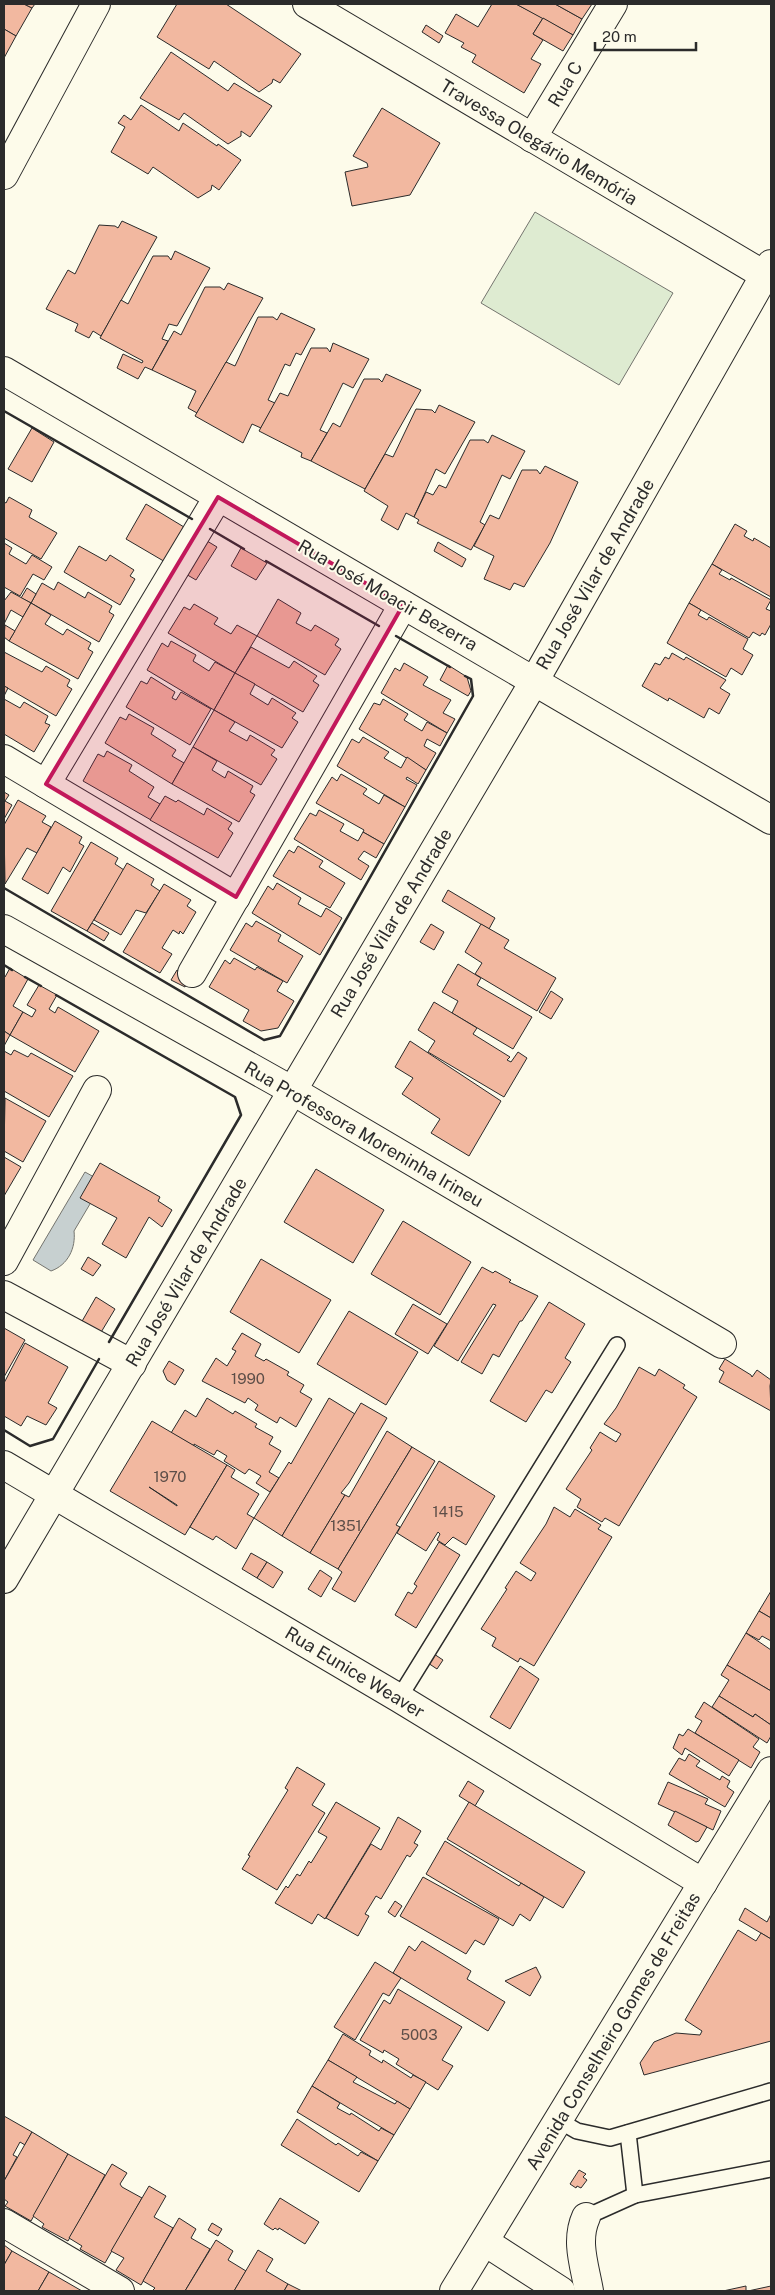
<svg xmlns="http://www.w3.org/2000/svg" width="775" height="2295" font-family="'Public Sans',sans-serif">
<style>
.green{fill:#deebd1;stroke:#74746e}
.water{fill:#c7d0d0;stroke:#74746e}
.building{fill:#f2b8a0;stroke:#2b2b2b;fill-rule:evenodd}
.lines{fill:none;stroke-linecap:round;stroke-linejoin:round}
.service-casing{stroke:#2b2b2b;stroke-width:18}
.minor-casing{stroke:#2b2b2b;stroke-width:30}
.service{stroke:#fdfbea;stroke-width:15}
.minor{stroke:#fdfbea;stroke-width:28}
.wall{stroke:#2b2b2b;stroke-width:2.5}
.marked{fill:#c2185b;fill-opacity:0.2;stroke:#c2185b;stroke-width:4;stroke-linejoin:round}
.labels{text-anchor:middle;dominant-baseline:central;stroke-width:4;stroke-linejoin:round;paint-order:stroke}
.number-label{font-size:15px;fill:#5d4e48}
.street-label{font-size:18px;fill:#2b2b2b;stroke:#fdfbea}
</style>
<rect width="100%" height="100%" fill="#fdfbea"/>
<path class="green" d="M535,212L673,293L619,385L481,303Z"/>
<path class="water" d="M85,1172L103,1182L74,1231C76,1248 68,1265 51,1271L33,1260Z"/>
<g class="building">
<path d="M4,4H24L32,8L16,36L4,29Z"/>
<path d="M24,4H35L32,8Z"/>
<path d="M177,4H226L301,54L280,83L273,79L272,83L259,92L214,61L209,69L157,37Z"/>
<path d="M492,4H516L543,18L533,34L543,40L531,59L541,64L524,93L472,62L476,55L461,47L464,43L445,33L456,14L478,27Z"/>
<path d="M516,4H555L582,19L573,35Z"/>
<path d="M555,4H592L582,19Z"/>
<path d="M543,18L573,35L563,51L533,34Z"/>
<path d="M426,25L443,36L439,43L422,32Z"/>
<path d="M4,29L16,36L4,58Z"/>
<path d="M171,52L228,91L234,83L272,106L250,137L241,131V136L228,144L184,113L179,120L140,98Z"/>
<path d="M141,105L179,131L183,123L217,146L218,144L241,160L219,190L212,185L211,190L198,198L153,167L148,174L111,152L125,127L118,123L124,115L131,120Z"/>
<path d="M382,108L440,143L410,195L352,206L345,172L368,167L367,163L353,156Z"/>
<path d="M122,221L157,237L101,336L93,331L89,338L75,331L78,324L46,309L68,270L75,274L99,225L115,226L118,228Z"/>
<path d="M175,251L210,268L177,326L169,324L162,339L168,341L152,370L145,367L138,379L117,368L123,354L142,363L143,361L100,338L121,300L128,304L153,256H168L171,260Z"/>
<path d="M228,283L263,298L197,413L188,408L196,391L152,370L174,331L181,335L205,287H220L224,290Z"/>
<path d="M281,313L315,329L301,355L296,353L290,366L285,364L268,400L275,403L261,428L252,424L243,443L195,416L226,362L235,366L258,317H273L277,320Z"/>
<path d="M333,343L369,359L353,388L343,383L320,430L327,433L311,461L301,457L302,453L259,431L280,393L288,396L311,348H327L330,352Z"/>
<path d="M386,374L421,390L365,489L311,461L333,423L340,427L364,379H379L382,382Z"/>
<path d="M439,405L475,422L445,474L436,469L414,517L406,513L398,530L381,520L388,506L364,491L385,454L393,457L416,409L432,410L435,413Z"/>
<path d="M32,428L54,442L32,482L8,469Z"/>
<path d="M492,435L525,451L510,479L502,475L480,522L485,525L471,550L417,523L419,520L414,517L426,492L433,495L439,485L446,488L470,440H484L488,443Z"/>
<path d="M545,466L578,482L550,543L524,587L514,583L510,590L484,579L494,556L474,546L490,515L499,519L522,470H537L540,474Z"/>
<path d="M9,497L32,510L29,517L57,533L41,559L4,538V502L6,503Z"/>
<path d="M146,504L217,547L196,580L126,539Z"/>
<path d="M735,524L747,531L744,536L753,541L754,538L771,548V597L712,564Z"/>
<path d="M438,542L466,559L462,567L434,551Z"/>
<path d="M4,543L12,548L9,554L26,564L32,555L52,567L44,580L33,574L20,596L4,587Z"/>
<path d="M79,546L106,561L110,555L134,570L130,576L135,579L120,605L64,572Z"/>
<path d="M241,548L267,563L256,580L231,566Z"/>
<path d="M712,564L722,570L719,574L730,580L731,578L771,600L766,609L771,611V624L765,635L762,633L760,636L753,632L749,638L689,603Z"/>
<path d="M58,582L85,598L88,592L112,606L109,612L114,615L99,642L31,603L42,583L54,590Z"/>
<path d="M27,588L36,594L31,603L21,598Z"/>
<path d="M11,592L31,603L23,617L11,610L4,624V601Z"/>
<path d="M278,599L301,613L296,623L311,631L315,625L339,639L335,645L341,649L325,675L257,636Z"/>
<path d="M31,603L51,615L45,624L63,635L67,629L91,643L88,649L93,652L78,679L9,641Z"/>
<path d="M689,603L701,610L698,615L707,620L709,617L748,639L743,649L753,655L742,675L731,668L726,677L667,643Z"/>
<path d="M194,604L218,618L214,624L231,634L237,625L257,636L235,673L168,633L184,607L190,610Z"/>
<path d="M5,625L15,631L9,641L4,637Z"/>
<path d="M171,641L196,655L193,661L209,671L215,662L235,673L214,710L147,670L162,643L168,647Z"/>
<path d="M251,647L289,668L294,661L317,676L313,681L319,685L303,712L235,673Z"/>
<path d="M4,652L42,672L46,666L70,680L67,686L72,689L56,716L4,686Z"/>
<path d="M672,653L684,660L686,657L726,680L720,688L730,694L719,714L709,708L704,718L669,698L668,701L642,686L655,663L660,665L665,657L669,659Z"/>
<path d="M404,663L428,677L423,685L451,700L443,713L455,719L447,733L381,693L395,668L400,671Z"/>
<path d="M448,665L467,677L471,691L468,696L440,680Z"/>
<path d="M235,673L255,684L250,694L268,705L272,698L296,713L292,718L298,722L282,748L214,710Z"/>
<path d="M151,677L175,692L172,698L176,700L181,692L211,709L190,745L126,707L141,681L147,684Z"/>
<path d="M4,686L8,688L4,696Z"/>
<path d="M4,699L20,708L24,702L48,716L45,723L50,725L34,752L4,734Z"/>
<path d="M383,699L408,714L404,720L422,731L427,722L447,733L440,746L427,739L424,746L436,753L426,770L359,729L374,703L380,705Z"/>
<path d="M214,710L235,722L229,731L247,741L250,735L275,750L271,755L277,759L261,785L193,747Z"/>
<path d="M129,714L154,728L151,734L176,750L172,756L184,763L172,784L105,743L120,717L126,720Z"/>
<path d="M363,737L389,752L384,758L401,768L407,757L426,770L418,784L407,777L406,779L417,785L405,807L337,766L352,739L359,743Z"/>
<path d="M193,747L217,761L212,770L225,778L228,771L253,786L250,792L255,795L239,822L172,784Z"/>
<path d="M107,751L132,765L129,771L154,787L148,797L160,804L151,820L83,781L98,754L104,757Z"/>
<path d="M341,774L367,789L363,794L379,804L384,795L405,807L384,844L363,832L364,830L316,803L332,777L337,781Z"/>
<path d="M4,792L9,795L5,801L12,805L4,819Z"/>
<path d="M165,796L176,802L178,800L204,815L207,808L232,823L228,829L233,833L218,858L150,820Z"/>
<path d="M18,800L46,816L42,822L51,827L37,853L27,848L5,884L4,825Z"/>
<path d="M319,810L344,824L340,831L358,841L363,832L384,844L376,858L364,851L358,859L369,866L361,880L294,839L310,813L316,816Z"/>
<path d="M55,821L82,837L79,843L84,846L70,872L63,867L48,894L22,879Z"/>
<path d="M91,842L118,858L115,864L124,870L87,931L51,911Z"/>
<path d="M298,846L323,861L319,867L345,883L330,908L273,876L289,850L294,853Z"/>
<path d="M127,863L154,879L151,885L160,891L146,913L136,910L121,935L94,920Z"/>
<path d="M277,883L301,898L298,904L321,917L326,908L342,918L320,955L252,913L268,886L273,890Z"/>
<path d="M164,884L191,900L187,906L196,912L183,934L180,931L179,934L173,930L162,948L172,954L160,973L123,952Z"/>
<path d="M448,890L495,918L489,929L442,901Z"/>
<path d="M256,921L281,935L278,941L303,956L287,983L230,950L246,923L252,927Z"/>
<path d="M92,923L109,933L104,941L87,931Z"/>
<path d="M431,924L444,932L434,950L420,942Z"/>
<path d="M481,924L509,940L504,948L556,978L537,1011L475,974L482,963L465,952Z"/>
<path d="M234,958L255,970L257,967L283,981L277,991L294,1001L278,1028L261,1031L243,1021L249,1010L209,987L225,960L230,964Z"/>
<path d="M458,964L481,978L477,985L532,1017L513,1049L452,1013L458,1001L442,992Z"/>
<path d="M10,968L28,979L13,1006L23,1012L10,1035L4,1031V976L5,977Z"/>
<path d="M177,970L190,978L185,987L171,980Z"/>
<path d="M39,985L57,995L49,1009L55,1013L58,1007L99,1031L75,1072L10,1035L23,1012L32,1017L36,1010L27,1005Z"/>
<path d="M551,991L563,999L551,1019L539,1012Z"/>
<path d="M434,1002L477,1028L473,1034L510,1057L507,1060L511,1062L518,1052L527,1058L504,1097L428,1052L435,1041L418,1030Z"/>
<path d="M4,1031L10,1035L4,1046Z"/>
<path d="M410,1041L501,1101L469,1156L431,1133L440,1119L402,1094L413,1078L395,1067Z"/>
<path d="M14,1050L28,1057L31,1053L73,1076L49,1117L4,1091V1051L11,1055Z"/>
<path d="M5,1098L46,1121L23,1162L4,1151Z"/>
<path d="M4,1157L21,1167L4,1196Z"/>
<path d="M100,1163L160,1197L158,1201L172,1210L162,1227L149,1217L126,1258L102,1244L117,1218L80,1198Z"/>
<path d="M316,1169L384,1210L353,1263L284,1222Z"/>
<path d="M403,1221L471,1262L440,1315L371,1274Z"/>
<path d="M88,1257L101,1265L93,1276L81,1269Z"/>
<path d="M261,1259L331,1300L299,1353L230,1312Z"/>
<path d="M482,1267L493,1273L495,1271L511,1280L509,1282L538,1296L522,1321H520L499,1357L493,1354L482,1374L461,1362L496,1305L493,1304L458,1361L434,1346Z"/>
<path d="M96,1297L115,1309L100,1334L81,1323Z"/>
<path d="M549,1302L585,1324L565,1358L571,1362L552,1393L546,1390L526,1422L490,1401Z"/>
<path d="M413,1304L447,1324L428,1354L395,1334Z"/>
<path d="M349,1311L418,1352L386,1405L317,1364Z"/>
<path d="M4,1328L25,1340L4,1377Z"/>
<path d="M242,1333L261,1344L255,1356L264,1361L266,1359L289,1372L287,1375L304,1385L300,1392L312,1399L296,1427L280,1417L277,1423L255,1410L258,1405L248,1398L245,1403L202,1381L216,1358L227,1366L236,1351L232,1349Z"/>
<path d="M25,1343L68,1367L48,1403L57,1408L46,1425L27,1416L21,1426L4,1416V1383Z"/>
<path d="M725,1359L751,1375L752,1377L757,1370L771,1380L770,1386L771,1411L719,1382L724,1372L719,1369Z"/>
<path d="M169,1361L184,1370L175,1385L167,1380L163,1371Z"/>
<path d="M639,1367L655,1376L659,1369L685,1385L683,1388L697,1397L619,1526L605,1518L602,1522L577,1507L581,1499L566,1489L592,1450L590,1448L600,1432L616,1442L621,1434L604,1424L616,1408Z"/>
<path d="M207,1398L233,1414L235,1411L257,1424L255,1427L273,1437L269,1444L281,1451L269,1472L279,1478L270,1492L256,1483L261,1476L249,1469L245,1474L224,1461L227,1456L217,1450L214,1455L194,1444V1446L171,1433L185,1410L196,1417Z"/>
<path d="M329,1398L355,1414L282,1536L254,1518L289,1462L291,1464Z"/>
<path d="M361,1403L387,1418L349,1483L341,1493L345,1495L310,1553L282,1536Z"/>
<path d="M152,1421L227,1465L185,1535L110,1491ZM149,1487L177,1505V1506Z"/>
<path d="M387,1431L412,1447L338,1569L310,1553L345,1495L349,1497Z"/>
<path d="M412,1447L435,1461L396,1525L400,1527L355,1602L332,1589L342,1572L338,1569Z"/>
<path d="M439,1461L495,1496L466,1545L453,1537L445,1545L437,1540L440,1534L438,1532L426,1551L397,1533Z"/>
<path d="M227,1465L235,1470L231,1477L259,1494L247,1514L254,1518L236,1549L216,1536L213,1540L190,1527Z"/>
<path d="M554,1507L570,1517L575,1509L601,1525L598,1529L612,1537L534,1666L520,1658L518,1662L492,1646L496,1638L481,1629L507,1589L505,1588L516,1571L531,1581L536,1573L520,1563L546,1524Z"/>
<path d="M439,1542L460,1555L416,1628L395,1615L408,1592L412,1594L417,1586L414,1584Z"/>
<path d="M251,1553L267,1562L257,1578L242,1569Z"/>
<path d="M267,1562L283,1572L273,1588L257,1578Z"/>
<path d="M320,1570L332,1578L321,1597L308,1589Z"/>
<path d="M771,1591V1618L759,1611Z"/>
<path d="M759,1611L771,1618V1641L762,1636L759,1640L746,1633Z"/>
<path d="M746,1633L771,1650V1691L727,1665Z"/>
<path d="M434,1654L443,1660L437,1669L428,1663Z"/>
<path d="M727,1665L771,1691V1725L755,1714L753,1717L719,1696L729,1680L721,1675Z"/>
<path d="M520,1666L539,1679L510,1729L490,1717Z"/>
<path d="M719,1696L753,1717L755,1714L771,1725V1736L767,1743L712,1707Z"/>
<path d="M704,1702L759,1739L753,1747L760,1752L751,1768L695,1733L702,1721L695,1717Z"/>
<path d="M688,1729L739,1760L729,1776L685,1748L682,1755L673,1748L679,1734L683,1736Z"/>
<path d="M689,1754L700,1761L696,1766L720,1780L722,1776L730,1781L727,1787L734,1792L725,1807L669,1774L679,1758L685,1761Z"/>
<path d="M297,1767L325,1784L312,1805L325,1813L277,1890L242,1869L250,1856L248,1855L288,1790L285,1788Z"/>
<path d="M468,1781L484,1791L475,1806L459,1796Z"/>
<path d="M668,1782L708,1799L705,1804L721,1811L713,1830L658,1804Z"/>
<path d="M336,1802L380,1828L325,1919L318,1914L312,1924L275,1903L286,1886L288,1888L297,1874L300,1876L309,1861L311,1863L327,1837L318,1832Z"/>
<path d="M469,1802L585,1872L563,1908L447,1839Z"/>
<path d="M675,1811L707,1827L699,1841L696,1842L668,1825Z"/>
<path d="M398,1817L421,1831L414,1843L418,1845L410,1857L407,1855L381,1899L376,1896L365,1914L369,1916L358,1936L326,1918L371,1844L381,1850Z"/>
<path d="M445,1841L519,1886L521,1883L544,1897L530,1921L520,1914L513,1926L426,1874Z"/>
<path d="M423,1877L499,1919L484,1945L475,1940L466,1954L400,1916Z"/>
<path d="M395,1901L402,1906L395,1917L388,1912Z"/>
<path d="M745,1908L767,1922L771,1914V1939L739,1920Z"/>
<path d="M738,1930L756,1941L761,1933L771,1939V2041L644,2075L640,2063L654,2042L676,2033L700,2035L702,2031L685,2020Z"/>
<path d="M422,1941L471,1971L467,1979L505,2002L488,2031L393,1973L409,1946L415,1951Z"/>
<path d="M375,1962L401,1978L389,1996L383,1993L355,2040L334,2027Z"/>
<path d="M536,1967L541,1977L530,1996L505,1981Z"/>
<path d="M398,1989L462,2027L442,2060L453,2066L438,2090L396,2064L399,2059L384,2050L383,2053L360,2040L384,2000L390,2004Z"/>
<path d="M343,2034L371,2051L369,2055L382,2063L383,2060L411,2078L413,2075L426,2082L410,2109L328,2060Z"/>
<path d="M328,2060L357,2077L353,2082L395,2104L397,2101L410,2109L394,2135L312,2086Z"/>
<path d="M312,2086L340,2103L337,2108L350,2115L351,2113L379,2131L381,2128L394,2135L378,2161L297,2112Z"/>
<path d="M4,2116L32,2132L25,2145L20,2142L13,2155L17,2157L4,2181Z"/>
<path d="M297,2119L336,2145L338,2143L358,2156L361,2152L378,2161L359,2192L281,2145Z"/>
<path d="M32,2132L68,2154L31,2221L5,2206L8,2202L4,2199V2181Z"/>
<path d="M68,2154L105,2175L68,2241L42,2227L44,2224L33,2216Z"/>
<path d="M112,2164L127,2173L120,2184L122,2187L142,2198L105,2263L80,2249L82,2246L69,2238Z"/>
<path d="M579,2170L586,2174L583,2177L587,2180L581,2188L577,2186L576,2188L570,2184Z"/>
<path d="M149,2186L166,2196L154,2217L173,2228L141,2285L116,2270L124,2258L111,2251Z"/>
<path d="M280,2198L319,2222L305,2244L279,2228L278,2230L275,2228L273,2230L264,2224Z"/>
<path d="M179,2218L196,2229L191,2238L210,2249L185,2291H152L155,2288L143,2281Z"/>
<path d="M212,2223L222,2229L218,2236L208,2230Z"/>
<path d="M216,2240L233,2251L228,2260L246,2271L234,2291H185Z"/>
<path d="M4,2245L12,2251L4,2265Z"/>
<path d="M258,2250L273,2259L266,2271L288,2284L284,2291H234Z"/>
<path d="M12,2251L49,2272L38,2291H4V2265Z"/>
<path d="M49,2272L82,2291H38Z"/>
<path d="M288,2284L302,2291H284Z"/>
<path d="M746,2286V2291H723Z"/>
<path d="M771,2286V2291H748Z"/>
</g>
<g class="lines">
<g class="service-casing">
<g id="service">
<path d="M399,1698L617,1345"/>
<path d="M558,2120L577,2131L610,2138L771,2091"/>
<path d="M628,2133L635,2195"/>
<path d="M586,2217L635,2195L771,2169"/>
</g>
</g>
<g class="minor-casing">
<g id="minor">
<path d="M307,4L771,279"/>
<path d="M532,138L613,4"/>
<path d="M4,175L96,4"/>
<path d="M4,371L771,820"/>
<path d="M4,759L236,897"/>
<path d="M46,784L218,497"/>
<path d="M4,929L293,1091L722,1344"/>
<path d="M192,973L403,605"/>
<path d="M4,1261L97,1090"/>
<path d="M4,1295L132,1364"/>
<path d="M4,1465L399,1698L703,1883"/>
<path d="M4,1579L535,680L771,264"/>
<path d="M586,2217C575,2241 585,2267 589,2291"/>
<path d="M4,2223L120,2291"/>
<path d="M485,2242L561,2291"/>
<path d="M454,2291L771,1771"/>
</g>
</g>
<use href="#service" class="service"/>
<use href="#minor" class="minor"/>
<g class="wall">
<path d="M4,411L192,519"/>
<path d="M210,529L244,549"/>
<path d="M266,561L379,626"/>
<path d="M396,636L450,667"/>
<path d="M4,888L264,1040L280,1036L473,696L471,679L465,676"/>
<path d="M4,965L12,970"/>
<path d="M25,977L41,986"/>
<path d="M56,995L235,1097L241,1115L109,1342"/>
<path d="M4,1430L30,1446L53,1439L99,1359"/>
</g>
</g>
<path class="marked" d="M218,497L403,605L236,897L46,784Z"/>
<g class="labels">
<g class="number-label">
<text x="248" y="1378">1990</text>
<text x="170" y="1476">1970</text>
<text x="448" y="1511">1415</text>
<text x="346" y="1525">1351</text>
<text x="419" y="2034">5003</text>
</g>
<g class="street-label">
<text transform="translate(565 84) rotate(-59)">Rua C</text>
<text transform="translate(539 142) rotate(31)">Travessa Olegário Memória</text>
<text transform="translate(595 574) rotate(-60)">Rua José Vilar de Andrade</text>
<text transform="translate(388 595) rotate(30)">Rua José Moacir Bezerra</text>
<text transform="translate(391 923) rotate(-59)">Rua José Vilar de Andrade</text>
<text transform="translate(364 1134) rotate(30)">Rua Professora Moreninha Irineu</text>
<text transform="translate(186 1272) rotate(-59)">Rua José Vilar de Andrade</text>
<text transform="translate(355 1672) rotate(31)">Rua Eunice Weaver</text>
<text transform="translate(613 2031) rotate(-59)">Avenida Conselheiro Gomes de Freitas</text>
</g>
</g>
<rect width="775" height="2295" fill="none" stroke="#2b2b2b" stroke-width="10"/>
<path d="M595 42v8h101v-8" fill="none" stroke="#2b2b2b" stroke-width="2.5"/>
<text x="602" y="42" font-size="15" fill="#2b2b2b" stroke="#fdfbea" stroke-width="4" paint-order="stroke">20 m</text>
</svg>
